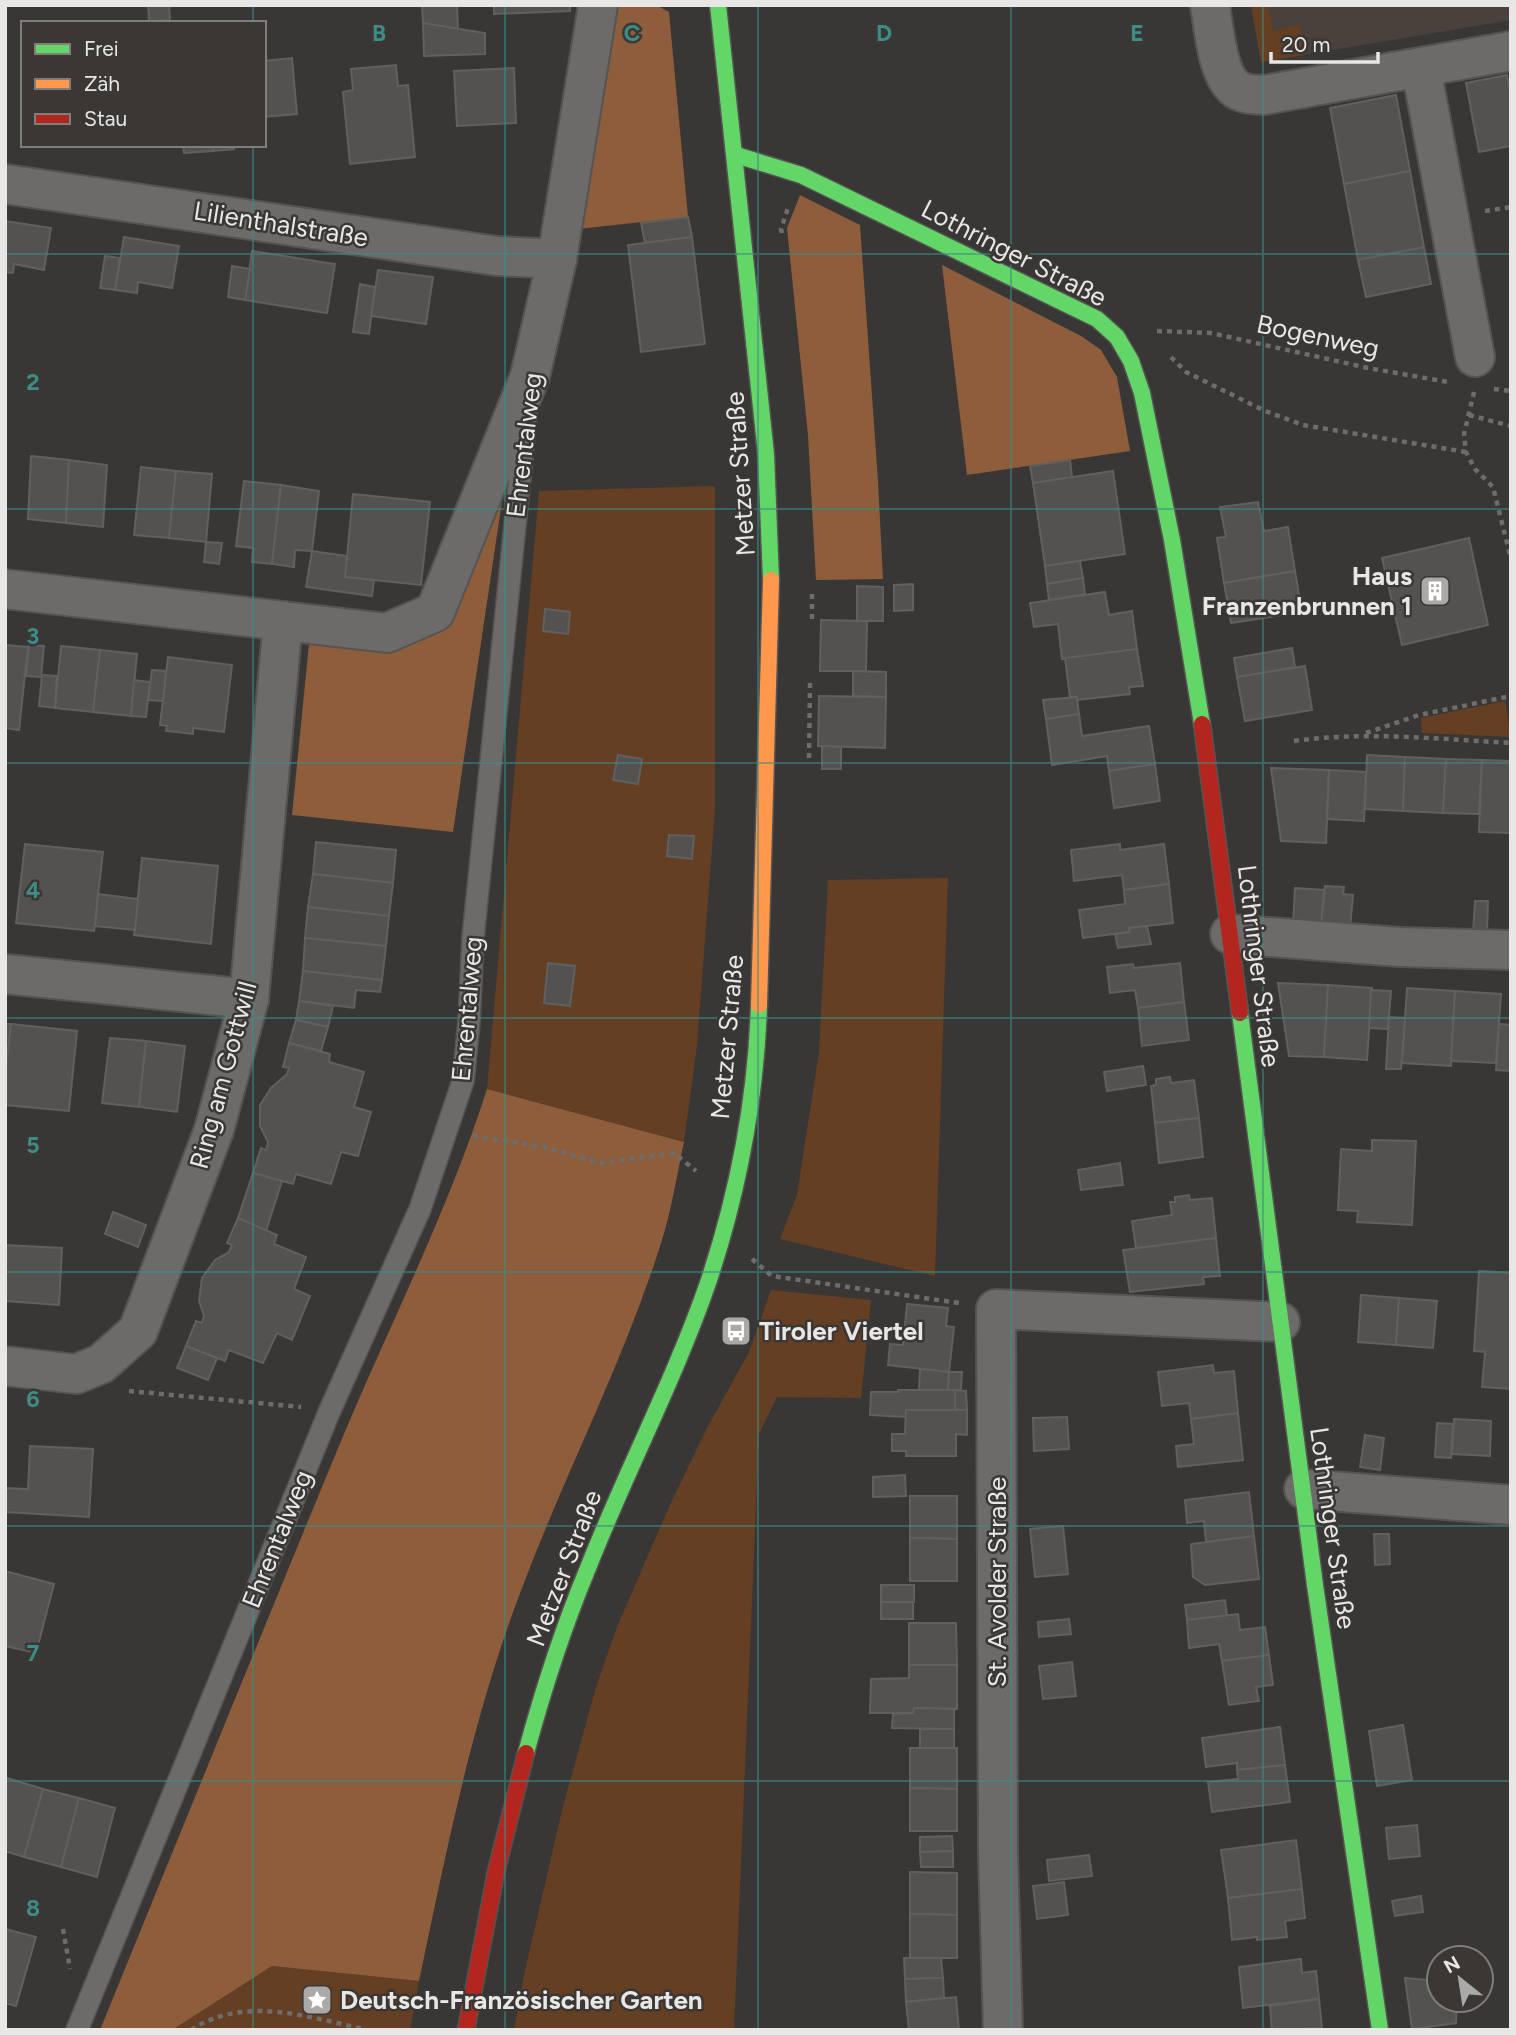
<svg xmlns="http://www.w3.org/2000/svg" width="1516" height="2035" font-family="Figtree,sans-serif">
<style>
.built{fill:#4a413c}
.green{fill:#653f23}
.forest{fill:#8e5d3b}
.building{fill:#535251;stroke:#60605f;stroke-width:2}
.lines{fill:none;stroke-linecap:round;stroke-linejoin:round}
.lane-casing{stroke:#555452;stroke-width:24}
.street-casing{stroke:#555452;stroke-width:42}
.fast-casing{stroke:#555452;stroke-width:19}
.slow-casing{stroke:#555452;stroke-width:19}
.jam-casing{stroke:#555452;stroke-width:19}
.path{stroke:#6e6d6b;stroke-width:4.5;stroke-dasharray:5 5;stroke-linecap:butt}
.lane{stroke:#6d6b6a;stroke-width:21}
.street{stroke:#6d6b6a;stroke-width:38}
.fast{stroke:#63d668;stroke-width:16}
.slow{stroke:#ff974d;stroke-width:16}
.jam{stroke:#b3261e;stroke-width:16}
.grid{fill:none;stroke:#3b8d86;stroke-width:2;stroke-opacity:0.55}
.labels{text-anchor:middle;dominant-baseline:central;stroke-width:5;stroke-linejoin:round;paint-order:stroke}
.street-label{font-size:26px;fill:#e9e7e5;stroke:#3a3734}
.poi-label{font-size:26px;font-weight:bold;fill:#e9e7e5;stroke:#3a3734;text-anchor:start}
.grid-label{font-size:23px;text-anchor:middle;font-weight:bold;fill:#3b8d86;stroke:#3a3734;stroke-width:5;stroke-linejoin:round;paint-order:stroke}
</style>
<rect width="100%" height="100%" fill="#393735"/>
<path class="built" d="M1251,5H1511V20L1261,62Z"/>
<g class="green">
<path d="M1251,5H1269L1273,31L1300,25L1305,55L1261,62Z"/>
<path d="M715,486V808L697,1045L684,1142L487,1089L539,491Z"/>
<path d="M1505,701L1511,737L1422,733L1421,718Z"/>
<path d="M948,878L935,1276L780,1239L797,1195L819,1052L828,880Z"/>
<path d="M771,1290L871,1300L861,1398L777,1397L759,1434L734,2030H514L524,1975L563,1806L597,1684L617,1627L669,1507L707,1428L749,1352Z"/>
<path d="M272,1966L419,1981L410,2030H172Z"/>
</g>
<g class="forest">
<path d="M617,5H656L669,12L688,217L578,229Z"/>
<path d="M800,195L860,225L878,481L883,579L816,580L808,435L787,228Z"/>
<path d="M942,265L1081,336L1101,350L1117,377L1130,451L967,475Z"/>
<path d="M502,501L453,832L292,815L309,644L384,652L445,625L460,604Z"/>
<path d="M487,1089L684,1142C677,1174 672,1208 662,1240C625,1359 566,1471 522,1588C473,1715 447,1848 419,1981L272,1966L172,2030H100C180,1834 260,1637 341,1441C390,1324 448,1211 487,1089Z"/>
</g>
<g class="building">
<path d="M148,5H169L170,20L149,21Z"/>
<path d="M422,5H457L458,30L423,23Z"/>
<path d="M494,5H570V11L494,14Z"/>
<path d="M423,23L485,33V54L424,56Z"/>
<path d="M292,58L297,114L264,117V61Z"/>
<path d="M396,65L398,86L408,85L415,157L350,164L343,92L353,90L351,69Z"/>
<path d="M514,68L516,123L457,126L454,71Z"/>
<path d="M1507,75L1511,95V146L1479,152L1466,83Z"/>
<path d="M1396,95L1410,171L1344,184L1330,108Z"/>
<path d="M183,145H213V151L184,153Z"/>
<path d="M213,145H233L234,149L213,151Z"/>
<path d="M1410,171L1424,247L1358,260L1344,184Z"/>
<path d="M688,217L692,237L645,243L641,223Z"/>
<path d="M5,221L51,228L44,270L14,264L13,273L5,272Z"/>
<path d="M124,237L179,246L172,288L138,282L137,293L115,290Z"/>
<path d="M692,237L705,344L641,352L628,245Z"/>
<path d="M1424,247L1431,284L1366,297L1358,260Z"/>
<path d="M252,251L335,264L327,313L245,300Z"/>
<path d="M105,256L120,258L115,290L100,288Z"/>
<path d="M232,266L250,269L245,300L228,297Z"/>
<path d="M378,270L433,277L426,324L371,316Z"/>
<path d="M360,284L375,287L369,334L353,332Z"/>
<path d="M31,456L69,460L66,523L28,519Z"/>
<path d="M69,460L107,465L103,527L66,523Z"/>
<path d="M1070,460L1072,477L1033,483L1030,466Z"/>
<path d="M141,467L176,471L169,538L134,535Z"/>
<path d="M176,471L212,474L206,542L169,538Z"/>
<path d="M1113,471L1125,554L1045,566L1033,483Z"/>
<path d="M244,481L281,485L272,564L252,562L253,548L236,546Z"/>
<path d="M281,485L319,491L312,551L295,550L294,567L272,564Z"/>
<path d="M353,494L430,502L421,585L345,577Z"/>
<path d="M1258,502L1264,531L1288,527L1295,571L1224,583L1217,538L1226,537L1220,507Z"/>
<path d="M1469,538L1488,625L1402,645L1382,558Z"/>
<path d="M206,542L222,543L219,564L204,562Z"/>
<path d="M312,551L347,556L345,577L374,580L372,596L306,587Z"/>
<path d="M1080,561L1083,578L1047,584L1045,566Z"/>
<path d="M1295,571L1302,612L1231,623L1224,583Z"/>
<path d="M1083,578L1085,594L1049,600L1047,584Z"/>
<path d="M913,584V610L894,611V585Z"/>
<path d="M857,586L883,587V621H857Z"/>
<path d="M1105,592L1109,615L1132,611L1137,649L1062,659L1058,624L1034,627L1030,603Z"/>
<path d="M545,609L570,612L568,634L543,631Z"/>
<path d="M821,620L867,621L866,671H820Z"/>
<path d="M5,645L28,647L19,730L5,728Z"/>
<path d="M29,645L44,646L41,677L26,676Z"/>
<path d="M61,646L100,650L93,712L55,708Z"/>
<path d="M1292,648L1295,667L1237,677L1234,658Z"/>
<path d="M1137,649L1143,686L1129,687L1130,694L1077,700V697H1070L1065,658Z"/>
<path d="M100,650L137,654L131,716L93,712Z"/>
<path d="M168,657L232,665L224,732L193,728V734L166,731L167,726L160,725Z"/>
<path d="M1305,666L1312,710L1245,721L1237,677Z"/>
<path d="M152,670L166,671L163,701L148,700Z"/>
<path d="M853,671L886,672V697L853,696Z"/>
<path d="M42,675L57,676L55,708L39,706Z"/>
<path d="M134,680L150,682L146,717L131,716Z"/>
<path d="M819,696L886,697L885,748L818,746Z"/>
<path d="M1077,697L1079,714L1046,719L1043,700Z"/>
<path d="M1079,714L1082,736L1149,726L1155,764L1109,771L1107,756L1052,765L1046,719Z"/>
<path d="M822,746L841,747V769H822Z"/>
<path d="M618,755L642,759L638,784L613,780Z"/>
<path d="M1367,755L1405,757L1403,811L1365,809Z"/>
<path d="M1405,757L1446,759L1443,813L1403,811Z"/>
<path d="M1446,759L1482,760L1479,814L1443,813Z"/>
<path d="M1482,760L1511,761V833L1479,832Z"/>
<path d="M1155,764L1160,801L1114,808L1109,771Z"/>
<path d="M1271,768L1329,770L1326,843L1281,841Z"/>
<path d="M1329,770L1366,772L1364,821L1327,819Z"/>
<path d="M669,835L694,836L692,859L667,856Z"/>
<path d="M316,842L396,850L393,883L313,874Z"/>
<path d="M25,844L103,852L94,931L16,923Z"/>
<path d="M1120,844V850L1164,844L1169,884L1124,890L1122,875L1074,881L1071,850Z"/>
<path d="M142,858L218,866L211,944L134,935Z"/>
<path d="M313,874L393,883L389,916L308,907Z"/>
<path d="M1169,884L1173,923L1129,928L1130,932L1083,938L1079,910L1125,904L1124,890Z"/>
<path d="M1325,886L1344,887L1343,894L1353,895L1350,928L1321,926Z"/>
<path d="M1295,888L1324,890L1321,926L1293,924Z"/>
<path d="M98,894L138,899L135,930L95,926Z"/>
<path d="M1475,901H1488L1487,933H1473Z"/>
<path d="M308,907L389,916L386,946L305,938Z"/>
<path d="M1147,926L1151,944L1118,948L1115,934L1130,932L1129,928Z"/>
<path d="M305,938L386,946L382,980L303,971Z"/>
<path d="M548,963L575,966L570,1006L544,1003Z"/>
<path d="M1180,963L1184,1002L1138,1008L1135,990L1110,993L1107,967L1133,964L1134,968Z"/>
<path d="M303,971L382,980L380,992L356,990L354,1008L299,1001Z"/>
<path d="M1278,983L1328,985L1324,1057L1289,1056Z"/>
<path d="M1328,985L1372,988L1367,1060L1324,1057Z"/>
<path d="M1407,988L1455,991L1451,1066L1402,1063Z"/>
<path d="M1371,990L1391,991L1388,1029L1369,1028Z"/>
<path d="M1455,991L1501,994L1496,1063L1451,1061Z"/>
<path d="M299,1001L333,1006L328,1027L296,1020Z"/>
<path d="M1184,1002L1189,1040L1142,1046L1138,1008Z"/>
<path d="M1389,1017L1405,1018L1401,1069H1386Z"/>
<path d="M296,1020L328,1027L321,1051L289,1043Z"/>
<path d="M5,1024H11L7,1064H5Z"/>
<path d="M11,1024L77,1031L69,1111L5,1105V1077Z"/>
<path d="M1499,1024L1511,1025V1071L1496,1070Z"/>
<path d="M110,1038L146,1041L139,1107L102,1103Z"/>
<path d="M146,1041L185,1046L177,1112L139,1107Z"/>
<path d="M289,1043L330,1054L329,1062L364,1072L354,1107L371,1112L358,1156L341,1152L331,1184L296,1174L293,1184L253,1173L261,1148L266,1150L268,1142L260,1126V1105L271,1088L287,1074L289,1068L283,1067Z"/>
<path d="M1143,1066L1146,1085L1107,1091L1104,1072Z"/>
<path d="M1170,1077L1171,1083L1194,1080L1199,1118L1155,1123L1151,1086L1156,1085V1079Z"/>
<path d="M1199,1118L1203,1157L1159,1163L1155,1123Z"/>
<path d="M1372,1140L1416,1141L1412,1225L1357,1222L1358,1211L1338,1210L1341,1149L1372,1151Z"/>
<path d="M1120,1163L1123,1185L1081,1190L1078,1170Z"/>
<path d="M253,1173L282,1181L266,1231L238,1218Z"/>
<path d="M1189,1195L1190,1200L1212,1198L1216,1238L1136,1248L1132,1221L1172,1215L1170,1202H1175V1197Z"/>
<path d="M113,1212L146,1225L138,1247L105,1234Z"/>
<path d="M238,1218L277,1235L274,1244L306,1257L294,1289L310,1296L292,1340L277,1333L263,1363L229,1350L225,1361L186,1346L196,1321L202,1323L204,1316L199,1301L202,1278L215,1260L229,1252L232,1245L227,1243Z"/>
<path d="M1216,1238L1220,1276L1203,1277L1204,1284L1130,1292L1123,1250Z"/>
<path d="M5,1245L62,1248L59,1305L5,1301Z"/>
<path d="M1479,1271L1511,1273V1389L1482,1387L1485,1352L1474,1351Z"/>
<path d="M1361,1295L1399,1298L1396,1345L1358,1342Z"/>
<path d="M1399,1298L1437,1301L1433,1348L1396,1345Z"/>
<path d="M907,1304L948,1308L946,1326L954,1327L949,1372L888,1365L890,1344L903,1345Z"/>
<path d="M186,1346L217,1358L208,1380L177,1368Z"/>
<path d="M1213,1365L1214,1373L1234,1371L1238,1413L1191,1419L1189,1403L1162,1406L1158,1372Z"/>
<path d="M920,1369L949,1372L948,1390H919Z"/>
<path d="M949,1372H962L961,1390H948Z"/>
<path d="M898,1390H955V1410H906V1417L870,1415L871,1392H898Z"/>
<path d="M955,1390L966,1391L967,1410H955Z"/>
<path d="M906,1410H967V1435L956,1434V1456H906V1451H892V1434H905Z"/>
<path d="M1238,1413L1243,1460L1178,1467L1176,1446L1194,1444L1191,1419Z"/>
<path d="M1067,1417L1069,1449L1034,1451L1033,1418Z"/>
<path d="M1454,1419L1491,1421L1490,1456L1452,1454Z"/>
<path d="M1437,1423L1453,1424L1451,1458L1435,1457Z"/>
<path d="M1365,1435L1384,1438L1380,1470L1360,1467Z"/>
<path d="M30,1446L93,1449L89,1517L5,1512V1488L28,1489Z"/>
<path d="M905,1475L906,1496L873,1497V1477Z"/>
<path d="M1249,1492L1254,1536L1206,1542L1204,1521L1187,1523L1185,1500Z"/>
<path d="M910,1496H957V1539L910,1538Z"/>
<path d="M1063,1526L1068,1574L1035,1577L1030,1529Z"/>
<path d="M1374,1534H1389L1390,1564L1375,1565Z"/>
<path d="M1254,1536L1259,1579L1205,1585L1193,1577L1191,1544Z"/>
<path d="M910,1538L957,1539V1581H910Z"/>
<path d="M5,1571L54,1584L36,1653L5,1646Z"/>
<rect x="881" y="1585" width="33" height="17"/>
<path d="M1225,1600L1227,1616L1187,1620L1185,1605Z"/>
<rect x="881" y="1602" width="32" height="17"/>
<path d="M1238,1614L1240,1630L1265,1627L1269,1655L1222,1661L1219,1644L1189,1648L1187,1620Z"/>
<path d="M1069,1619L1071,1634L1039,1637L1038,1622Z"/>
<path d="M909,1623H956L957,1665H909Z"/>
<path d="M1269,1655L1273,1685L1256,1687L1259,1701L1229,1705L1222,1661Z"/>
<path d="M1072,1662L1076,1696L1043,1699L1039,1666Z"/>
<path d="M909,1665H957V1709L914,1708L913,1713H870L871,1679L909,1678Z"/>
<path d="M914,1708L954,1709V1729L892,1728L893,1714L913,1713Z"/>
<path d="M1403,1725L1412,1780L1377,1786L1369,1731Z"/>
<path d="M1280,1727L1285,1765L1237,1770V1763L1206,1767L1202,1738Z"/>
<rect x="920" y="1729" width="34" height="19"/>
<path d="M910,1748H957V1789L910,1788Z"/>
<path d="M1285,1765L1290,1802L1212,1812L1208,1782L1238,1779L1237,1770Z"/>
<path d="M7,1778L43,1789L24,1857L5,1851V1786Z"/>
<path d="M910,1788L957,1789V1831H910Z"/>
<path d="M43,1789L79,1798L61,1867L24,1857Z"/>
<path d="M79,1798L115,1808L97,1877L61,1867Z"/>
<path d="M1417,1825L1420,1856L1389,1859L1386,1828Z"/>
<path d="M952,1836L953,1851L920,1852V1837Z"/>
<path d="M1296,1840L1302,1889L1228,1898L1221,1850Z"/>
<path d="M953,1851V1867H921L920,1852Z"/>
<path d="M1089,1855L1092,1876L1049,1881L1047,1860Z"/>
<path d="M910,1872L957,1873V1915L910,1914Z"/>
<path d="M1064,1882L1068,1915L1037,1919L1033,1886Z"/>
<path d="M1302,1889L1305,1918L1285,1921L1287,1937L1257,1940V1937L1232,1940L1228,1898Z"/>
<path d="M1421,1896L1423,1912L1395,1916L1392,1901Z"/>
<path d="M910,1914L957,1915V1958H910Z"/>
<path d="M5,1929L36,1937L16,2006L5,2003Z"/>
<path d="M904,1958H941L943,1978L905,1979Z"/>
<path d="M1301,1959L1302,1973L1316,1971L1319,1999L1243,2008L1239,1967Z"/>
<path d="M943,1978L944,1998L906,2002L905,1979Z"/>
<path d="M1405,1978L1439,1981V2000H1457L1456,2023L1412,2029Z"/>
<path d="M956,1997L959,2030H909L906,2002Z"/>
<path d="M1319,1999L1322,2028L1272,2030L1270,2006Z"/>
</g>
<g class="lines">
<g class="lane-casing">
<path id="lane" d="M77,2030L330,1410L420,1209L463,1081L469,1022L473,938L526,417"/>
</g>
<g class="street-casing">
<g id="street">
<path d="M1210,5C1214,27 1217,84 1242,92C1248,95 1257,94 1264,95L1511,51"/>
<path d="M1421,68L1475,357"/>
<path d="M5,184L497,256L557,259"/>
<path d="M5,589L283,621L249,999L214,1130L138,1331L101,1364L76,1374L5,1366"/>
<path d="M283,621L387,633L435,612L530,376L557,259L598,5"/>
<path d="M1230,934L1400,947L1511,950"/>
<path d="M5,974L249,999"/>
<path d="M1304,1489L1511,1505"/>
<path d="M1003,2030L998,1854L996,1309L1280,1322"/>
</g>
</g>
<g class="fast-casing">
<g id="fast">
<path d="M718,5L766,454L771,580"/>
<path d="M736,155L801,175L1097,319L1117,337L1131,361L1142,393L1172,540L1202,724"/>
<path d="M1240,1013L1315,1585L1380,2030"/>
<path d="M526,1753C543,1690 563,1628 588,1568C626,1471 675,1379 709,1280C738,1192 756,1098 759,1005"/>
</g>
</g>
<g class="slow-casing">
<path id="slow" d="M759,1005L771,580"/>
</g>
<g class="jam-casing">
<g id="jam">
<path d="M1202,724L1240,1013"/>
<path d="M466,2030L496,1872L526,1753"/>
</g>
</g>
<g class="path">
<path d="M1485,211L1511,207"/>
<path d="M782,233L781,229L788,208"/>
<path d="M1157,331L1211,333L1368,368L1448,382"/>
<path d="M1171,357L1186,372L1263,410L1303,425L1466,452"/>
<path d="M1494,389L1511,391"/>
<path d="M1474,392L1464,434L1466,452L1475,469L1493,487L1511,559"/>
<path d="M1469,415L1511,426"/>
<path d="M812,594V621"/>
<path d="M1366,733L1419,715L1511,696"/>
<path d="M1294,741C1366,731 1438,739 1511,743"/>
<path d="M809,758L810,682"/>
<path d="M473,1136L545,1147L600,1163L674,1153L696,1171"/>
<path d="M752,1259L772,1276L959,1303"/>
<path d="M129,1391L301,1407"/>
<path d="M63,1929L70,1969"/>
<path d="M191,2030C244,1995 307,2017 364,2029"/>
</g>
<use href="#lane" class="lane"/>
<use href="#street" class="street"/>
<use href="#fast" class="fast"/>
<use href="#slow" class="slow"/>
<use href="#jam" class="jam"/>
</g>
<path class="grid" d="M253,5V23M505,5V2030M758,5V2030M1011,5V2030M1263,5V2030M253,145V2030M5,254H1511M5,509H1511M5,763H1511M5,1018H1511M5,1272H1511M5,1526H1511M5,1781H1511"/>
<defs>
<g id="building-square" transform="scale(1.575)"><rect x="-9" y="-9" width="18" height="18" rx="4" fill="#aba9a7" stroke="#3a3734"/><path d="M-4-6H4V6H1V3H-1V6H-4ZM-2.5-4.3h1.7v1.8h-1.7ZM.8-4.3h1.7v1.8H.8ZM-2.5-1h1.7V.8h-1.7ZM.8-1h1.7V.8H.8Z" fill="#fff"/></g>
<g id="bus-square" transform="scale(1.575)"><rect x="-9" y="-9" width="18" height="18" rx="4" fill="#aba9a7" stroke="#3a3734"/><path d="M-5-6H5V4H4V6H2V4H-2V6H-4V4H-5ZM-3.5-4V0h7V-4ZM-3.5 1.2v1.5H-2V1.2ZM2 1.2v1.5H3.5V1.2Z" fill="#fff"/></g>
<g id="sight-square" transform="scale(1.575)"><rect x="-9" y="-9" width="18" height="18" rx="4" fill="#aba9a7" stroke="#3a3734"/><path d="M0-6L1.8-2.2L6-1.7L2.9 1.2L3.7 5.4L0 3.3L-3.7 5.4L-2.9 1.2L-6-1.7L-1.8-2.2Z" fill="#fff"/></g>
</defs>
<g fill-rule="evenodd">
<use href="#building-square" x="1435" y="591"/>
<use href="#bus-square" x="736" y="1331"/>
<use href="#sight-square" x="317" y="2000"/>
</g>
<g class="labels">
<g class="street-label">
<text transform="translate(281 224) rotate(9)">Lilienthalstraße</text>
<text transform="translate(1014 253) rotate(27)">Lothringer Straße</text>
<text transform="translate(1318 336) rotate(12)">Bogenweg</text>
<text transform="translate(524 445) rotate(-83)">Ehrentalweg</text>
<text transform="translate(740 474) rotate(-94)">Metzer Straße</text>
<text transform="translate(1259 966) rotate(83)">Lothringer Straße</text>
<text transform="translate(467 1009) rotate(-85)">Ehrentalweg</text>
<text transform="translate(727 1037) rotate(-85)">Metzer Straße</text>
<text transform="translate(223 1075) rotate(-75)">Ring am Gottwill</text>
<text transform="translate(1333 1528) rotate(82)">Lothringer Straße</text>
<text transform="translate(277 1539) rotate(-68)">Ehrentalweg</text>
<text transform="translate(564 1568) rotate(-69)">Metzer Straße</text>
<text transform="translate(997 1582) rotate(-90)">St. Avolder Straße</text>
</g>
<g class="poi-label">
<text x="1412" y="576" text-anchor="end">Haus<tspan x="1412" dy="30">Franzenbrunnen 1</tspan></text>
<text x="759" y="1331">Tiroler Viertel</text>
<text x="340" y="2000">Deutsch-Französischer Garten</text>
</g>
</g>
<g class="grid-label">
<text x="379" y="41">B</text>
<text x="632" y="41">C</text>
<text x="884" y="41">D</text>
<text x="1137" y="41">E</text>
<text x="33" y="390">2</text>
<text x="33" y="644">3</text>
<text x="33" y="898">4</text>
<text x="33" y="1153">5</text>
<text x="33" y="1407">6</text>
<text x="33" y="1661">7</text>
<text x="33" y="1916">8</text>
</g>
<rect width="1516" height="2035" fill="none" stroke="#e9e7e5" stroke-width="14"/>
<rect x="21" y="21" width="245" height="126" fill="#3a3734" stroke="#807d7b" stroke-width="2"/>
<rect x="35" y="44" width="35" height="10" fill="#63d668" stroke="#807d7b" stroke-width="2"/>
<text x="84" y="56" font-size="21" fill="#e9e7e5">Frei</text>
<rect x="35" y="79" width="35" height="10" fill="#ff974d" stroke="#807d7b" stroke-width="2"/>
<text x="84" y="91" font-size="21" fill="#e9e7e5">Zäh</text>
<rect x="35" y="114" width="35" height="10" fill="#b3261e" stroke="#807d7b" stroke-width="2"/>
<text x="84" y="126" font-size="21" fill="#e9e7e5">Stau</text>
<g transform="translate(1460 1979) rotate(330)"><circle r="33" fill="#3a3734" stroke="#807d7b" stroke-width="2"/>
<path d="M0-5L12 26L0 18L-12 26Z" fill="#aba9a7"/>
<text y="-10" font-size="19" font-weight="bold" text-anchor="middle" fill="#e9e7e5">N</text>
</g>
<path d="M1271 52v10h107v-10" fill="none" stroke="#e9e7e5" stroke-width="3.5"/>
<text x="1282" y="52" font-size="21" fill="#e9e7e5" stroke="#3a3734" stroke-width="5" paint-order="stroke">20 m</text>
</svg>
